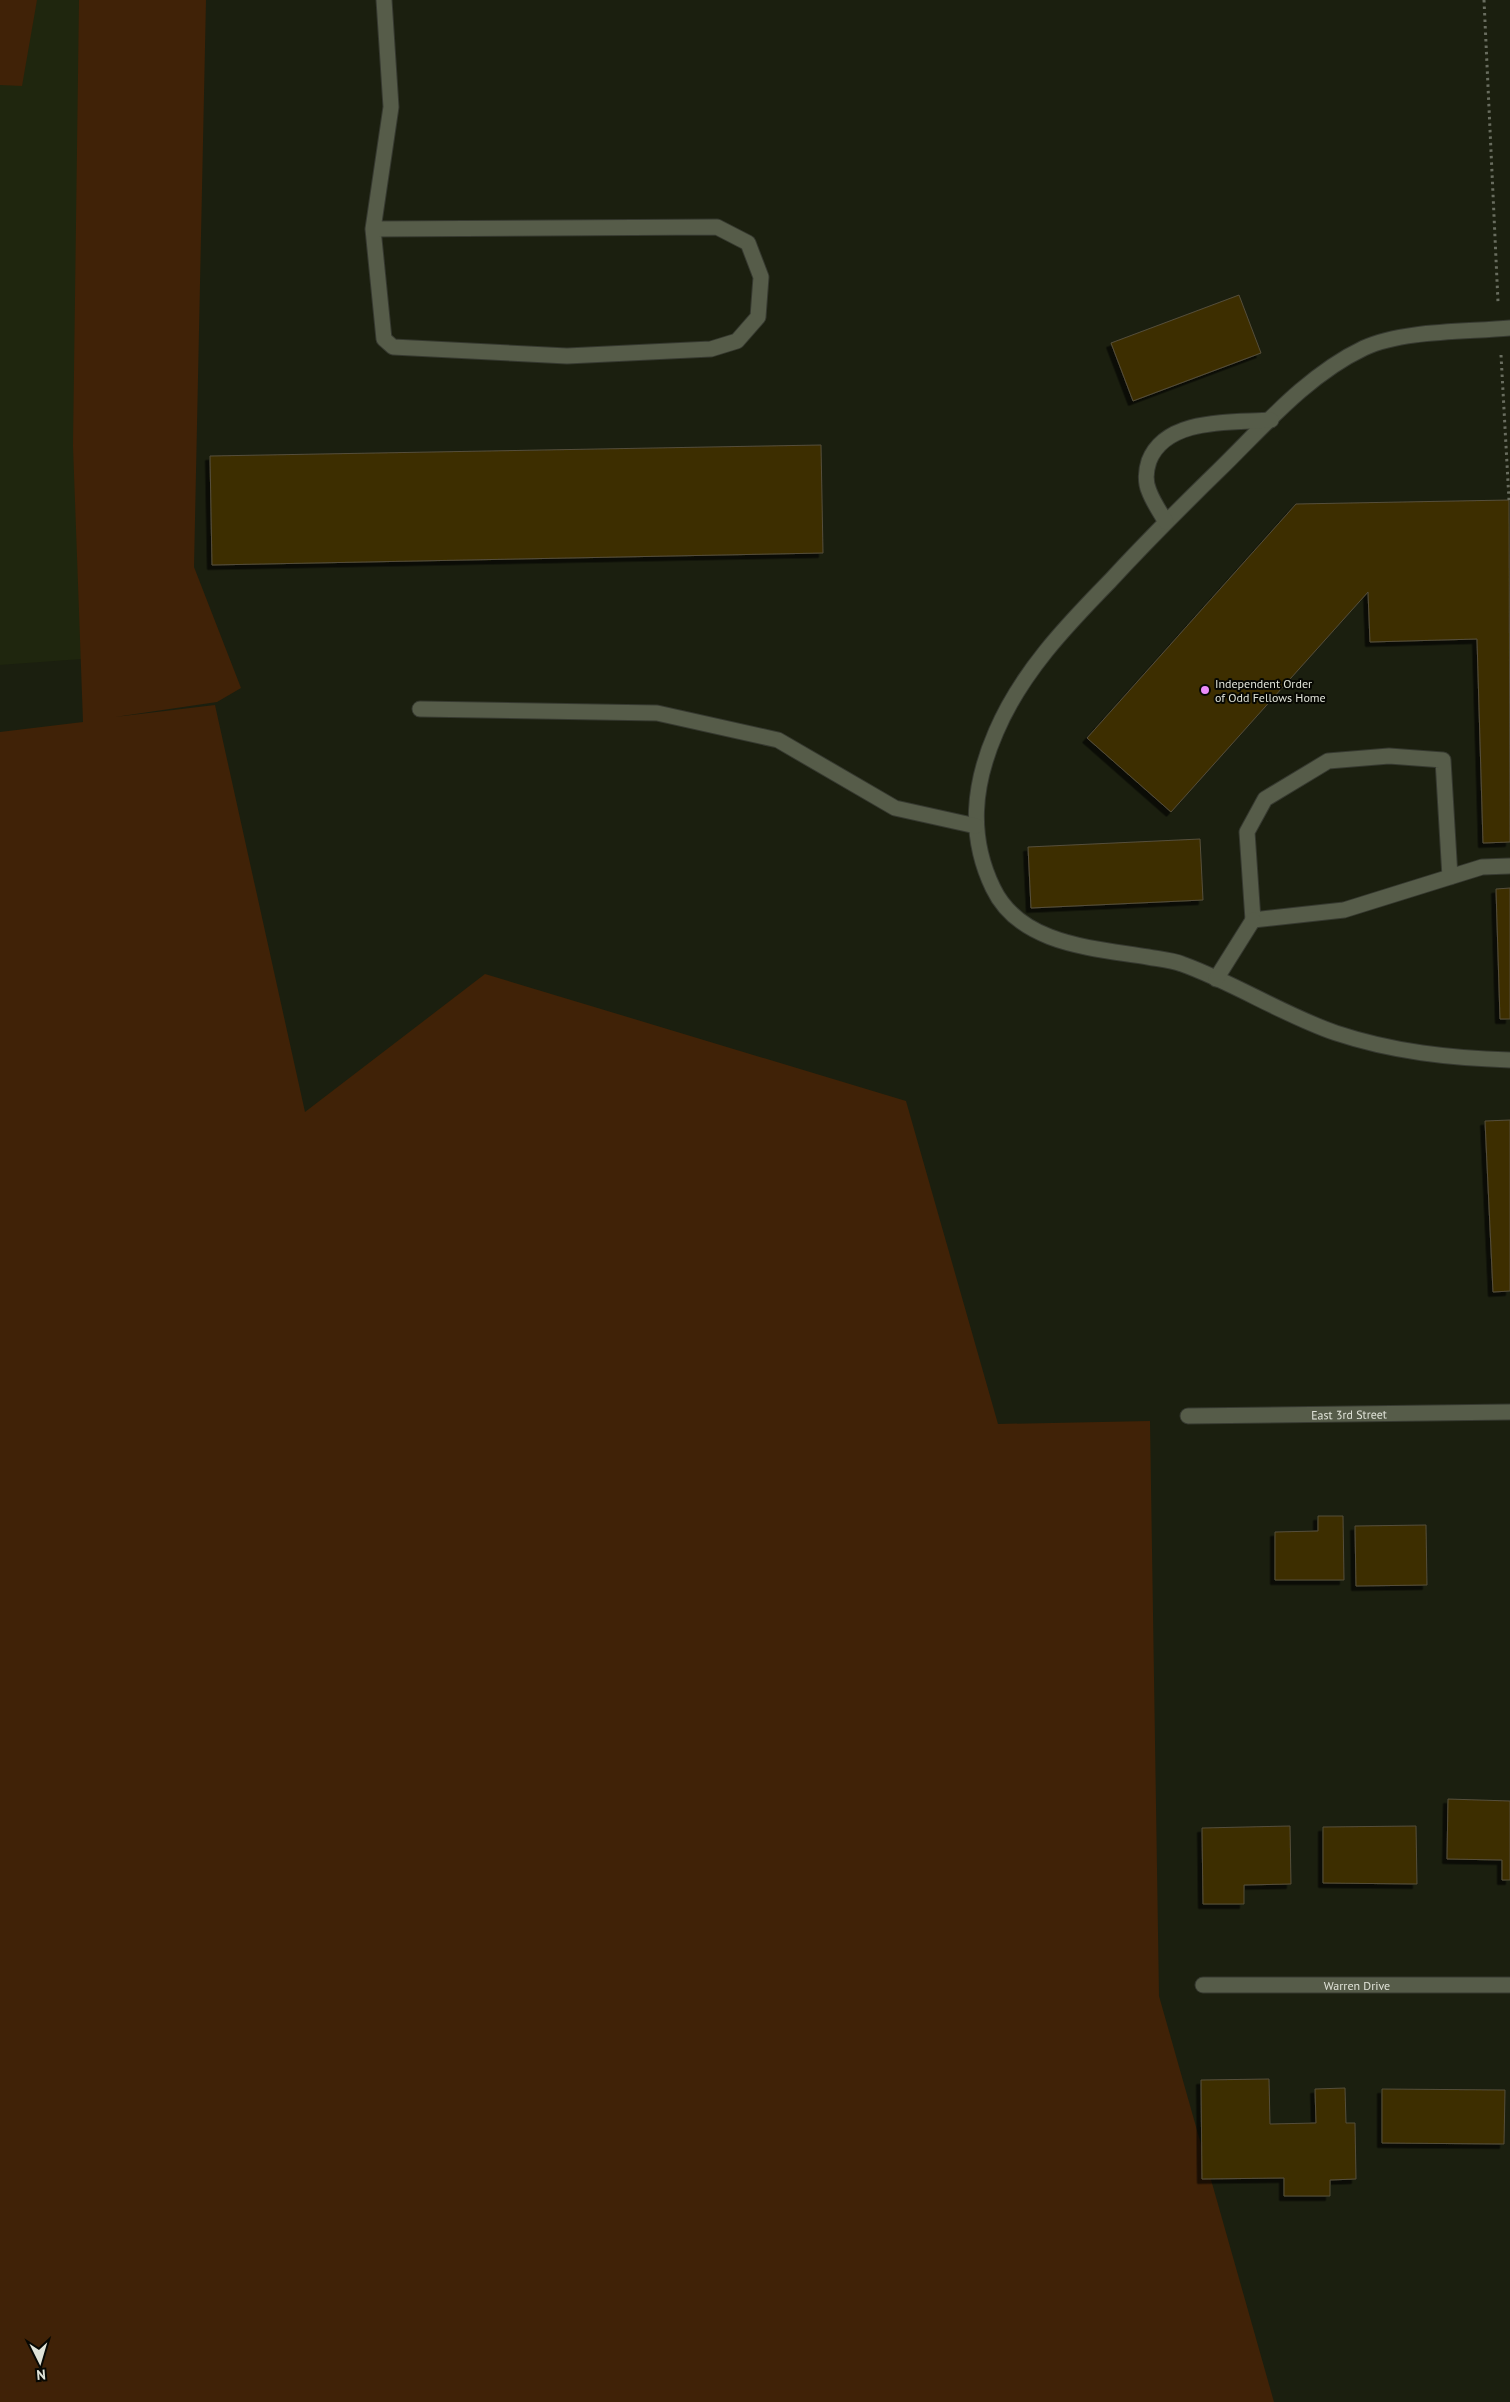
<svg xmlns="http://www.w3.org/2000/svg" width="1510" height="2402" font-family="'PT Sans',sans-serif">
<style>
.built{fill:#1f260e}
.green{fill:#402207}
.building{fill:#3e2f00;stroke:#554e3b;filter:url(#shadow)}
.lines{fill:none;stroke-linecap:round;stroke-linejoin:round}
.minor-casing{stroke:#363930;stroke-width:17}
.path{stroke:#696d5f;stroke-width:3;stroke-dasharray:2.5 4;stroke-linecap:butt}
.minor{stroke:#565c49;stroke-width:15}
.poi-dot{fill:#ec8cfb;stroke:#070803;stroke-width:2}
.labels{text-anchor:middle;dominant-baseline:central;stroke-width:4;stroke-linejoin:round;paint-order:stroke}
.poi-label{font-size:12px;fill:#e0e3d8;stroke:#070803;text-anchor:start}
.street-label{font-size:12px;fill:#e0e3d8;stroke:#070803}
</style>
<defs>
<filter id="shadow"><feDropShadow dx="-4.5" dy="4.5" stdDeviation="0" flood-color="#0009"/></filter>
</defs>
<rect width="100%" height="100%" fill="#1b1f0f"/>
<path class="built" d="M0,0H105L109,657L0,665Z"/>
<g class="green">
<path d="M0,0H37L22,86L0,85Z"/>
<path d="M79,0H206L194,567L241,688L217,702L115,717L215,705L305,1112L485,974L906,1101L998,1424L1150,1421L1159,1996L1274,2402H0V732L83,722L73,446Z"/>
</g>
<g class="building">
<path d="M1239,295L1261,353L1133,401L1111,343Z"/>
<path d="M821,445L823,553L212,565L210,456Z"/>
<path d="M1509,500L1510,842L1483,843L1477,639L1370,642L1368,592L1171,812L1087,738L1296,504Z"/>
<path d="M1200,839L1203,900L1031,908L1028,847Z"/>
<path d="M1510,888V1019H1500L1496,889Z"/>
<path d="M1510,1120V1291L1493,1292L1485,1121Z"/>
<path d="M1318,1516H1343L1344,1580H1275V1532L1318,1531Z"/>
<path d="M1426,1525L1427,1585L1356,1586L1355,1526Z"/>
<path d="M1448,1799L1510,1801V1880H1502V1860L1447,1859Z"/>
<path d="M1290,1826L1291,1884L1244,1885V1904H1203L1202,1828Z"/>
<path d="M1416,1826L1417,1884L1323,1883V1827Z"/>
<path d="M1269,2079L1270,2124L1316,2123L1315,2089L1345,2088L1346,2123H1355L1356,2179L1330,2180V2196H1284V2178L1202,2179L1201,2080Z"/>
<path d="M1382,2089L1505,2090L1504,2144L1382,2143Z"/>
</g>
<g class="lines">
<g class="minor-casing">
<g id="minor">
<path d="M373,229L717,227L748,243L761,277L758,317L737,341L711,349L567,356L393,347L384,339L373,229L391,107L384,0"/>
<path d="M1510,328C1467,332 1402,330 1364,348C1307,375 1263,427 1219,470C1182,506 1145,543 1110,581C1066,626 1021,673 996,732C973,785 968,836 993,888C1020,945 1094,948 1148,957C1159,959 1172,960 1182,964C1235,983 1283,1015 1336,1033C1393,1052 1450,1058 1510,1060"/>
<path d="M1166,522C1160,512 1153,502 1149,491C1145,482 1146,470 1149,461C1166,417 1232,423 1271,420"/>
<path d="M420,709L657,713L778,740L895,808L976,826"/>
<path d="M1450,877L1443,760L1389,756L1328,761L1265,799L1247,832L1253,920L1344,910L1482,867L1510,866"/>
<path d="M1216,979L1253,920"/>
<path id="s1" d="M1188,1416L1510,1412"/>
<path id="s2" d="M1203,1985H1510"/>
</g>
</g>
<g class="path">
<path d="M1484,0L1498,302"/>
<path d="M1501,355L1509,500"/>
</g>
<use href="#minor" class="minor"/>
</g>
<circle class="poi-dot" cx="1205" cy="690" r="5"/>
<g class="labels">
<g class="poi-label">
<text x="1215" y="683">Independent Order<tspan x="1215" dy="14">of Odd Fellows Home</tspan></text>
</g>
<g class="street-label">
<text stroke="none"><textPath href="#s1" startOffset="161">East 3rd Street</textPath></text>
<text stroke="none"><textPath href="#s2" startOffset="154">Warren Drive</textPath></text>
</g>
</g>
<g transform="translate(40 2362) rotate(175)" stroke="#070803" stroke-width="4" paint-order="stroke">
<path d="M0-4L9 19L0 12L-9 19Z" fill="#e0e3d8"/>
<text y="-8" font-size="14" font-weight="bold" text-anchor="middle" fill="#e0e3d8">N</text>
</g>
</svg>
